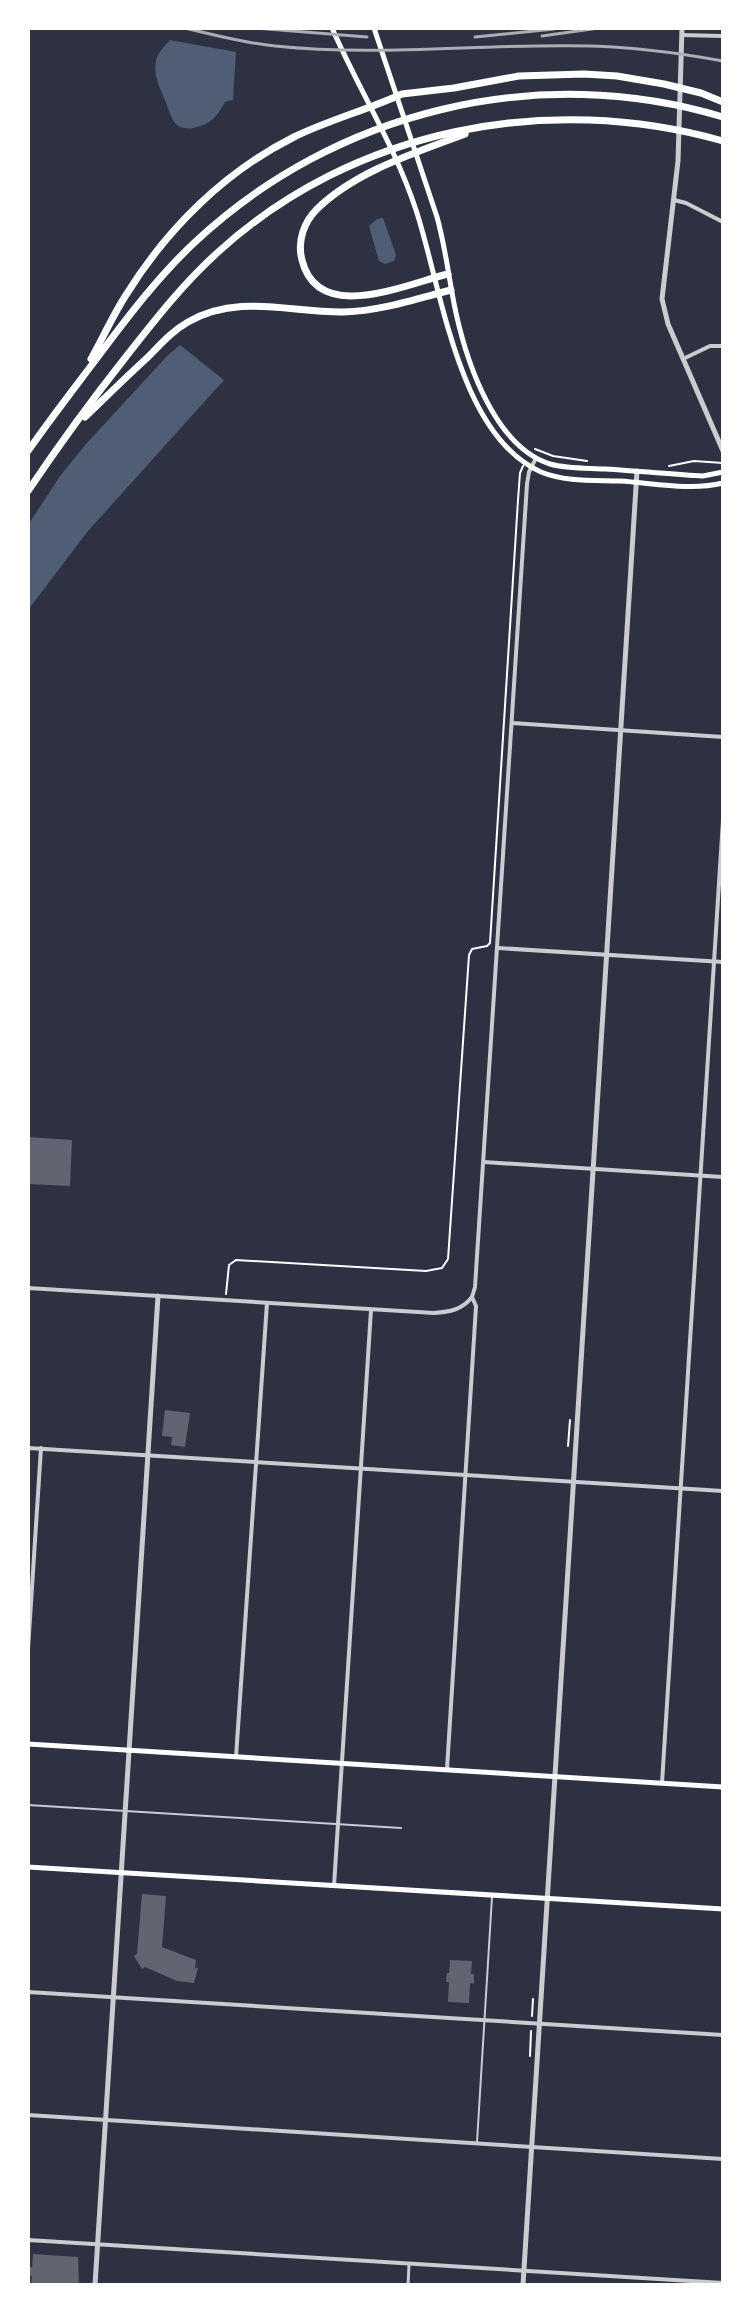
<svg xmlns="http://www.w3.org/2000/svg" width="751" height="2313" font-family="'Fira Sans Condensed',sans-serif">
<style>
.water{fill:#4f5d75}
.building{fill:#626471}
.lines{fill:none;stroke-linecap:round;stroke-linejoin:round}
.path{stroke:#fff;stroke-width:2}
.service{stroke:#caccd0;stroke-width:2}
.pedestrian{stroke:#caccd0;stroke-width:3}
.minor{stroke:#caccd0;stroke-width:4}
.tertiary{stroke:#caccd0;stroke-width:5}
.secondary{stroke:#fff;stroke-width:5}
.motorway{stroke:#fff;stroke-width:7}
.rail{stroke:#abadb3;stroke-width:3}
</style>
<rect width="100%" height="100%" fill="#2d3142"/>
<g class="water">
<path d="M170,40L236,52L233,100L225,102C222,107 219,113 214,118C205,127 183,134 174,122C170,115 167,105 164,98C159,86 153,74 156,61C158,52 164,47 170,40Z"/>
<path d="M383,218L396,255L394,261L385,264L379,261L369,226L377,219Z"/>
<path d="M180,345L224,380L88,531L28,610V525L60,476L86,444L168,355Z"/>
</g>
<g class="building">
<path d="M28,1137L72,1140L70,1186L28,1184Z"/>
<path d="M165,1410L190,1413L185,1447L171,1445L172,1437L162,1436Z"/>
<path d="M142,1894L166,1896L162,1947L196,1960L195,1968H198L194,1983L177,1981L145,1967L142,1969L134,1956L137,1954Z"/>
<path d="M450,1960L472,1961L471,1974H474V1984L470,1983L469,2003L448,2002L449,1982H446L447,1973H449Z"/>
<path d="M33,2254L78,2257L79,2284L31,2285L32,2276H28V2267H32Z"/>
</g>
<g class="lines">
<g class="path">
<path d="M535,449L553,456L587,461"/>
<path d="M669,466L694,461L723,463"/>
<path d="M226,1294L229,1265L236,1260L426,1271L442,1268L448,1259L469,955L472,949L487,946L490,943L518,500L520,473L523,466"/>
<path d="M568,1446L570,1420"/>
<path d="M532,2016L533,1999"/>
<path d="M530,2056L531,2031"/>
</g>
<g class="service">
<path d="M28,1805L401,1828"/>
<path d="M477,2142L492,1897"/>
</g>
<path class="pedestrian" d="M408,2285L409,2265"/>
<g class="minor">
<path d="M682,35L723,36"/>
<path d="M674,200L686,203L723,222"/>
<path d="M683,359L710,346H723"/>
<path d="M512,723L723,737"/>
<path d="M498,948L723,962"/>
<path d="M484,1162L723,1177"/>
<path d="M28,1288L434,1313C449,1312 462,1310 472,1297"/>
<path d="M28,1448L723,1491"/>
<path d="M28,1649L41,1448"/>
<path d="M236,1757L267,1303"/>
<path d="M447,1769L476,1306L472,1297L475,1287L527,484L529,472L536,458"/>
<path d="M662,1783L723,820"/>
<path d="M334,1886L371,1310"/>
<path d="M28,1992L723,2035"/>
<path d="M28,2115L723,2159"/>
<path d="M28,2240L723,2283"/>
</g>
<g class="tertiary">
<path d="M682,28L678,161L662,299L668,324L723,451"/>
<path d="M95,2285L158,1296"/>
<path d="M523,2285L637,471"/>
</g>
<g class="secondary">
<path d="M332,28C359,90 395,146 416,210C442,289 458,435 541,472C565,482 595,480 620,481C653,483 690,491 723,483"/>
<path d="M374,28L437,217C446,249 449,281 456,313C467,363 495,447 550,464C568,469 587,468 605,469C638,471 671,474 703,476L723,472"/>
<path d="M28,1744L723,1787"/>
<path d="M28,1867L723,1909"/>
</g>
<g class="motorway">
<path d="M448,274C406,284 318,325 302,260C297,241 304,222 317,209C356,171 415,153 465,134"/>
<path d="M91,359C103,338 113,315 126,295C167,229 224,172 294,137C329,120 367,110 402,94L454,88L519,76L584,74L617,76L664,84L701,93L723,102"/>
<path d="M85,417C106,397 126,377 147,358C160,345 172,331 188,322C239,293 290,313 344,312C380,311 416,299 451,290"/>
<path d="M28,451C51,418 76,386 100,354C129,315 159,276 194,243C334,111 538,61 723,117"/>
<path d="M28,491C59,445 91,401 125,358C154,321 182,285 217,253C352,129 548,91 723,141"/>
</g>
<g class="rail">
<path d="M185,28C215,35 244,43 275,46C380,57 485,43 590,46C635,47 679,53 723,61"/>
<path d="M255,28L367,37"/>
<path d="M542,36L599,28"/>
<path d="M475,37L554,29"/>
</g>
</g>
<rect width="751" height="2313" fill="none" stroke="#ffffff" stroke-width="60"/>
</svg>
